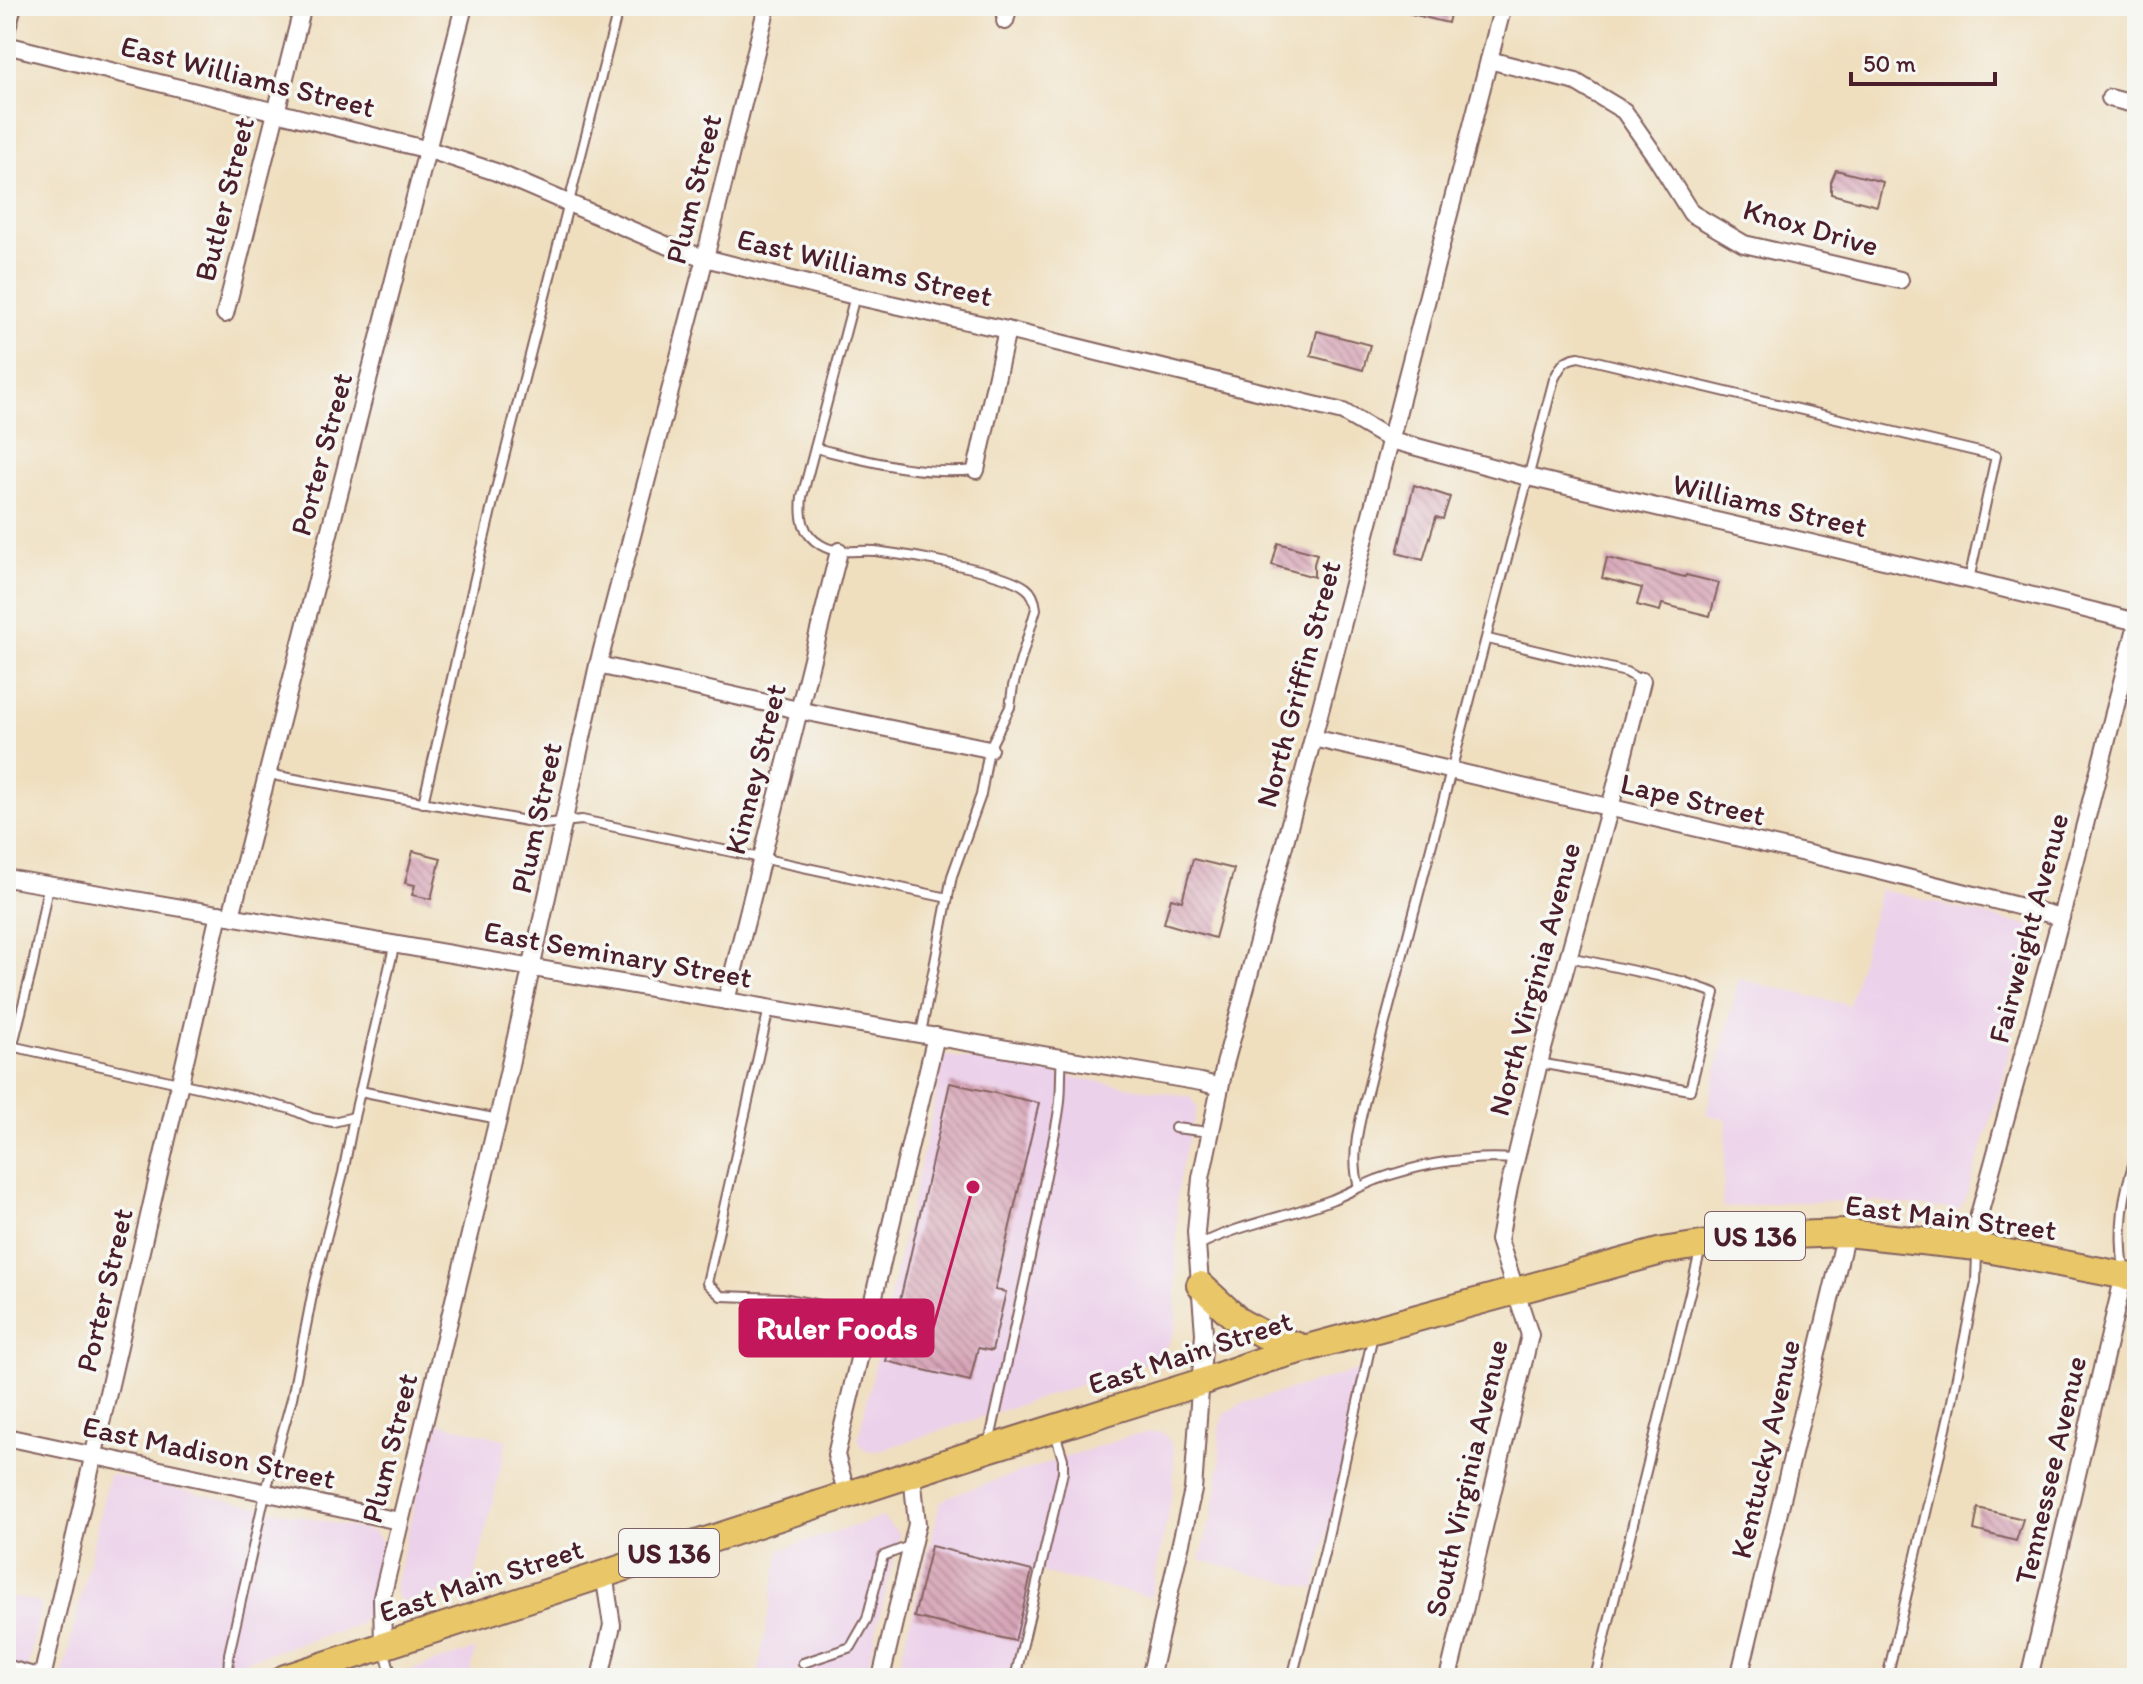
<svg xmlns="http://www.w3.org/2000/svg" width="2143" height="1684" font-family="Itim,sans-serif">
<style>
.built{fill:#ecd1ea}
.building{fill:url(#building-back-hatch)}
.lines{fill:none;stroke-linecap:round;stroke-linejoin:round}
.service-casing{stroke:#84625f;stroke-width:12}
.minor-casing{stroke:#84625f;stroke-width:20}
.primary-casing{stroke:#84625f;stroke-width:30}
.service{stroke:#fff;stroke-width:8}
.minor{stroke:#fff;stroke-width:16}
.primary{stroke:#e9c769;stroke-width:26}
.labels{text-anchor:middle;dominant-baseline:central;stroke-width:7;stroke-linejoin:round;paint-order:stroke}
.shield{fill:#f6f6f2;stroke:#7e6067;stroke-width:2}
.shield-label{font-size:28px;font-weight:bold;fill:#4a1f2b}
.street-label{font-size:30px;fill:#4a1f2b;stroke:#f6f6f2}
.leader{fill:none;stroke:#c2185b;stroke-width:3}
.callout-dot{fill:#c2185b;stroke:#f6f6f2;stroke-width:3}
.callout{fill:#c2185b;stroke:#c2185b;stroke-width:3}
.callout-label{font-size:32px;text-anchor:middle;font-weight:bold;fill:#fff}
</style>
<defs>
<pattern id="building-back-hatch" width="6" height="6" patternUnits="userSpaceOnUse" patternTransform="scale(2)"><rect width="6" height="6" fill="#d7a5b7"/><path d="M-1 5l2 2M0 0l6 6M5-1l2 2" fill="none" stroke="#b08695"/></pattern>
</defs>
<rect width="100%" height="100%" fill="#f6f6f2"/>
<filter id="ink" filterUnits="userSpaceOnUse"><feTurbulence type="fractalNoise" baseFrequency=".0125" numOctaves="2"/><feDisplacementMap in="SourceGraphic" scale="16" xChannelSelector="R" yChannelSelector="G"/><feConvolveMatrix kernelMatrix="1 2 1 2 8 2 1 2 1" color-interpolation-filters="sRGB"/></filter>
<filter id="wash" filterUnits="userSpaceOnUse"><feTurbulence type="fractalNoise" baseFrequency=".006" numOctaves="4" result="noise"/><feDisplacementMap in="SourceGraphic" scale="32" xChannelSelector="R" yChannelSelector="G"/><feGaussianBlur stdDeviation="1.8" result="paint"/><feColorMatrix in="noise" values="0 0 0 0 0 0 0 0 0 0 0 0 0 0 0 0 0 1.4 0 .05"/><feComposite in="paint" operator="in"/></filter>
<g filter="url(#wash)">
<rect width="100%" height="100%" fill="#efdfbf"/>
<g class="built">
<path d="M1880,889L2037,928L2002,1085L1965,1201L1958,1210L1868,1201L1791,1202L1722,1208L1727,1120L1706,1114L1739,979L1849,1005Z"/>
<path d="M945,1055L1190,1097L1197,1108L1182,1164L1177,1194L1176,1328L1168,1345L1156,1359L1138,1366L878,1451L864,1450L858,1440Z"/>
<path d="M1365,1368L1315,1589L1200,1560L1213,1513L1220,1464L1219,1430L1225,1414L1240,1404Z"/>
<path d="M436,1422L507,1440L474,1582L413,1602L402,1601L396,1595L395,1586L431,1433Z"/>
<path d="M1152,1432H1162L1168,1438L1174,1451L1173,1489L1151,1597L1040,1572L1015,1678H896L940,1503L949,1496L1130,1436Z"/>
<path d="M109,1474L374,1532L382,1542L365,1615L360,1624L191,1678H62Z"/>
<path d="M882,1517L900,1534L865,1678H757L780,1550Z"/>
<path d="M6,1595L41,1603L26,1678H6Z"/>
<path d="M476,1649L469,1678H393L414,1669Z"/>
</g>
<g id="blocks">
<g class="building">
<path d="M1403,6H1452L1448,23L1403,12Z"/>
<path d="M1836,170L1883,182L1877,206L1831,194V182Z"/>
<path d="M1317,331L1370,345L1363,370L1311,356Z"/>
<path d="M1414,485L1450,497L1443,519L1436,517L1423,560L1397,553Z"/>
<path d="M1278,543L1317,554L1314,564V577L1272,565Z"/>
<path d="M1607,558L1685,577L1686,575L1719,583L1710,616L1662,604L1660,611L1637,605L1642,588L1602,578Z"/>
<path d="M413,851L441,858L431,899L412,895L415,885L405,883Z"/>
<path d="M1193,859L1234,869L1215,938L1164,923L1171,898L1182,901Z"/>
<path d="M950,1083L1039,1103L995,1290L1006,1292L992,1351L978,1348L970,1381L886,1361Z"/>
<path d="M1978,1508L2023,1519L2016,1541L1974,1530Z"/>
<path d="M931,1546L1032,1571L1015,1641L914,1617Z"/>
</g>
</g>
</g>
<g filter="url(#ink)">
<use href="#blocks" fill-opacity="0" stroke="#84625f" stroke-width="2"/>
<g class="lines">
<g class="service-casing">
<g id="service">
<path d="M855,296L802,497C800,517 802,534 821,545C840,556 857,549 875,551C907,555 1003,570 1026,588C1033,593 1035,600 1036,609L1013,686L1010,707L989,749L981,795L952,876L921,1033"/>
<path d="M815,448C869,461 920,476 976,470"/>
<path d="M1488,639L1626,672L1642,681"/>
<path d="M267,774L543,824L582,820L948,898"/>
<path d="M423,803C450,690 474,577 502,465C540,312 581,159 619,6"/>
<path d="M769,1008L707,1283L721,1296L782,1298L870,1314"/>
<path d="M6,1045L247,1098L291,1109L312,1118L333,1122L354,1117"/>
<path d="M1539,1063L1690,1090L1715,993L1681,981L1569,957"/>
<path d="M6,1072L33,965L48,886"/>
<path d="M360,1091L498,1119"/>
<path d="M1175,1128L1210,1132"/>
<path d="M1359,1187C1348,1150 1364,1108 1372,1072C1434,841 1495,610 1554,379C1561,366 1563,359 1579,357L1996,456L1969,580"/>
<path d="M1197,1246C1240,1224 1287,1217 1331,1200C1346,1194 1361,1186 1376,1180C1420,1164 1469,1156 1515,1159"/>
<path d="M2124,1269C2118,1228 2123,1192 2137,1153"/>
<path d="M989,1444L1039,1216C1043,1180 1054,1145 1059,1109C1062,1092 1060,1075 1062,1058"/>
<path d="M385,1651L392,1678"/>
<path d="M803,1663L851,1647L867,1619L883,1556L912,1545"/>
<path d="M6,1664L42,1674"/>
<path d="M228,1678L229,1654L265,1494L292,1398L314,1285L343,1173L354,1117L395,943"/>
<path d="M1015,1678L1063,1472V1459L1055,1433"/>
<path d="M1292,1678L1324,1554L1373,1335"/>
<path d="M1595,1678L1701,1248"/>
<path d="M1887,1678L1950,1411L1976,1282L1977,1253"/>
</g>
</g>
<g class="minor-casing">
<g id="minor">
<path d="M1005,21L1009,6"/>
<path d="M6,32L13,6"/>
<path d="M6,45L429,150L496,172L666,245L705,258L855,296L1007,330L1343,412L1391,440L1528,477L1969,580L2137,622"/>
<path d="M1489,60L1576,82L1624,111L1656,157L1691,213L1744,244L1900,280"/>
<path d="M2110,98L2137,105"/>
<path d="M225,314L303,6"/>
<path d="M976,470L1007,330"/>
<path d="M598,665L798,710L989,749"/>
<path d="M1313,738L1864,867L2061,917"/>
<path d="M6,878L1201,1082L1220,1087"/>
<path d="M231,916L464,6"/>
<path d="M726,1001L839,551"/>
<path d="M1977,1247L1979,1215L2061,917L2137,624"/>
<path d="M6,1437L399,1521"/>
<path d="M847,1495L836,1455L936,1036"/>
<path d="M383,1646L382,1597L498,1119L598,665L705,258L767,6"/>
<path d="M42,1678L219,914"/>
<path d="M600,1678L612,1625L604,1574"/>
<path d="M881,1678L917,1524L912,1474"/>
<path d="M1150,1678L1193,1490L1204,1333L1196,1232L1201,1178L1225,1064L1313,738L1503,6"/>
<path d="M1448,1678L1530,1335L1499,1240L1509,1187L1539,1063L1615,789L1642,681"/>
<path d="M1739,1678L1846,1233"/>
<path d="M2029,1678L2124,1275"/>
</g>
</g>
<g class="primary-casing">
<g id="primary">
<path d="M1200,1285L1240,1322L1262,1334L1303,1348"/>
<path d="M285,1678L988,1449L1199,1383L1267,1359L1662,1251L1759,1236L1846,1233L1977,1247L2137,1278"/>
</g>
</g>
<use href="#service" class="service"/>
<use href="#minor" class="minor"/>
<use href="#primary" class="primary"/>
</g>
</g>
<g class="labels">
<g class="shield">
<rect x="1705" y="1212" width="100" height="48" rx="6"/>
<rect x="619" y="1529" width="100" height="48" rx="6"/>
</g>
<g class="shield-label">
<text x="1755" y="1236">US 136</text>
<text x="669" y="1553">US 136</text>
</g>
<g class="street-label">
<text transform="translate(248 76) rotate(14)">East Williams Street</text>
<text transform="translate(693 189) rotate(-76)">Plum Street</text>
<text transform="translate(224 199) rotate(-76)">Butler Street</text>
<text transform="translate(1811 227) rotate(16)">Knox Drive</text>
<text transform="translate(865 267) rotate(13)">East Williams Street</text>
<text transform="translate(321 454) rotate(-75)">Porter Street</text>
<text transform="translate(1770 505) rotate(13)">Williams Street</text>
<text transform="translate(1298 684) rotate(-75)">North Griffin Street</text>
<text transform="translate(755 769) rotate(-76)">Kinney Street</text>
<text transform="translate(1693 799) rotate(13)">Lape Street</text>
<text transform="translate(536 818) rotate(-78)">Plum Street</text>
<text transform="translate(2028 928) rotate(-75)">Fairweight Avenue</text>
<text transform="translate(618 954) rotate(10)">East Seminary Street</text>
<text transform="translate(1534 979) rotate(-75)">North Virginia Avenue</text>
<text transform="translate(1951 1217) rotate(7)">East Main Street</text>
<text transform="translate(104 1290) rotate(-77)">Porter Street</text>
<text transform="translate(1190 1352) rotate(-18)">East Main Street</text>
<text transform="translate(389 1448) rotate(-76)">Plum Street</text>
<text transform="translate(1765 1449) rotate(-77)">Kentucky Avenue</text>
<text transform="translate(209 1452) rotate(12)">East Madison Street</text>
<text transform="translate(2050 1470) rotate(-77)">Tennessee Avenue</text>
<text transform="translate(1466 1478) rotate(-77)">South Virginia Avenue</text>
<text transform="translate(481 1580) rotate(-18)">East Main Street</text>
</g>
</g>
<path class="leader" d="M973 1187L933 1328"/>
<circle class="callout-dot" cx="973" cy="1187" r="8"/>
<rect class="callout" x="740" y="1300" width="193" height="56" rx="8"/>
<g class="callout-label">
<text x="837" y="1339">Ruler Foods</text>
</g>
<rect width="2143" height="1684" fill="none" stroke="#f6f6f2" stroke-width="32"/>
<path d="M1851 72v12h144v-12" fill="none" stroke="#4a1f2b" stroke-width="4"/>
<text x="1863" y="72" font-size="24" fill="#4a1f2b" stroke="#f6f6f2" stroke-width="6" paint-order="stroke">50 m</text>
</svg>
